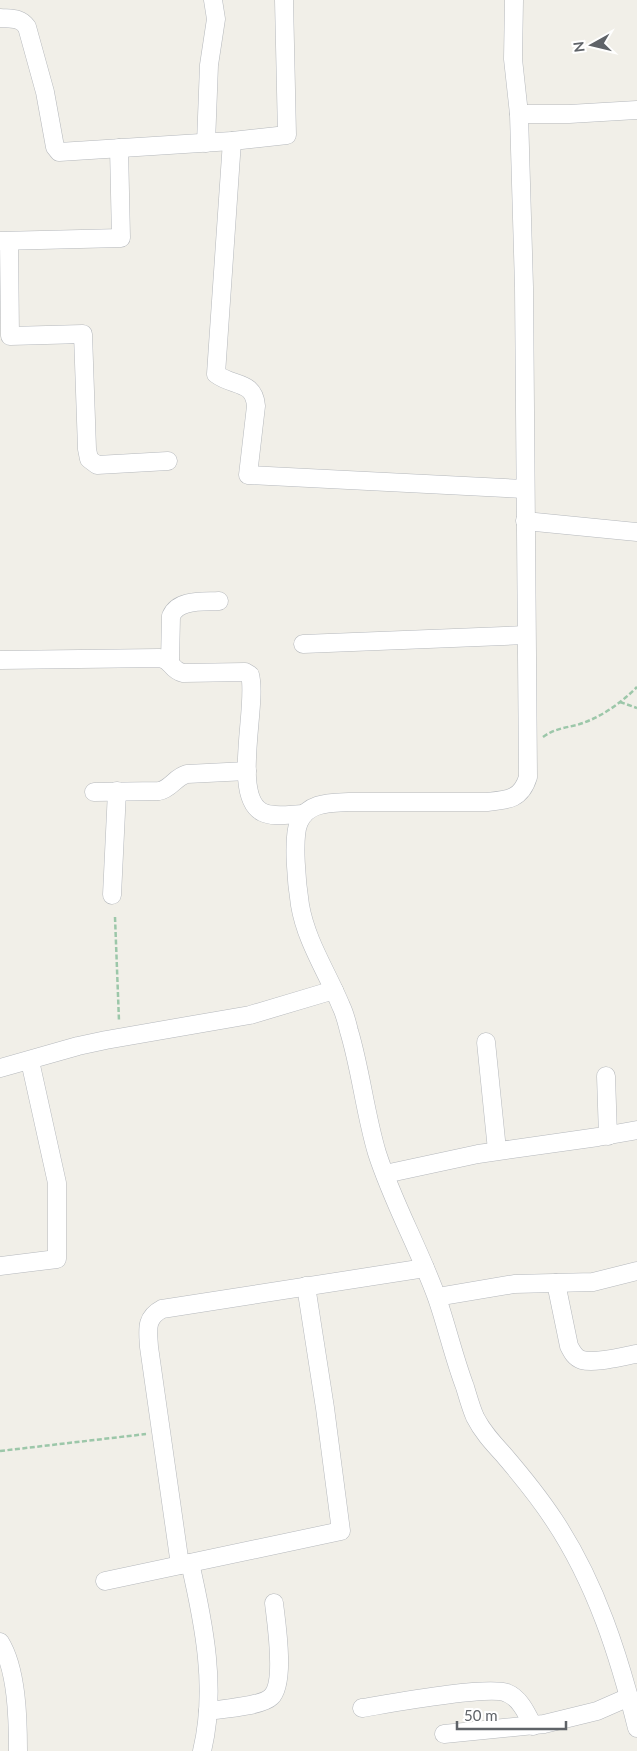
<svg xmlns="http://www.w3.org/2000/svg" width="637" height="1751" font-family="Lato,sans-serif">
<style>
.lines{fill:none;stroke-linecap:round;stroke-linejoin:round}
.minor-casing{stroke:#b5b8bc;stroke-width:19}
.path{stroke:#9cc7a9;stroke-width:2.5;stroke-dasharray:5 2.5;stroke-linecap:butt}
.minor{stroke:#fff;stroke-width:18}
</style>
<rect width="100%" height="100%" fill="#f1efe8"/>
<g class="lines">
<g class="minor-casing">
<g id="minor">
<path d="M514,0L513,59L519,114L524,287L528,777C521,800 507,800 486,802H349C330,803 308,802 299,822C292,838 297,886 300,905C306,941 327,972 341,1006C345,1014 347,1023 349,1031C361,1071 365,1113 377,1153C393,1203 419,1248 437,1298C447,1327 454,1358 465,1387C468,1397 471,1408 475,1417C482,1431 492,1442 503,1454C521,1475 539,1497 554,1520C596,1583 619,1656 637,1728"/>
<path d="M0,18C11,19 20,17 27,27L45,92L55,147L59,152L232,141L287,135L284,0"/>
<path d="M519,114H569L637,110"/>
<path d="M232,141L216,374C233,387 254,380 256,406L248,475L525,489"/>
<path d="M206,143L209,65L216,19L213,0"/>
<path d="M0,241L121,238L119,148"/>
<path d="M9,242L10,336L83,334L87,449L89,459L97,465L168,461"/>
<path d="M525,521L637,532"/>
<path d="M303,644L526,635"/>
<path d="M0,660L159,658C172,659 170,670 183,673L245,672L250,675C258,704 231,796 262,812C273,818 291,814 304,814"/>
<path d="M170,662L171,616C178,599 203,602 219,601"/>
<path d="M94,792L159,791C171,789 175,777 187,774L247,771"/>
<path d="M112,895L117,791"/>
<path d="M486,1042L497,1150"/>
<path d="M0,1068L78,1046L106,1040L250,1015L334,990"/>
<path d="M606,1076L608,1136"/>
<path d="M385,1174L478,1154L598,1137L637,1130"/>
<path d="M0,1266L57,1259V1183L30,1061"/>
<path d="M556,1283L569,1346C572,1352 575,1358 582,1360C595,1364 623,1356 637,1354"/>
<path d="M437,1297L514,1284L593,1282L637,1271"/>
<path d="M190,1563C204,1624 217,1689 202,1751"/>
<path d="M180,1565L149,1347C148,1330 145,1318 162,1309L425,1268"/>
<path d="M105,1581L341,1531L325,1408L306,1286"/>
<path d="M0,1642C17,1669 18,1719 18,1751"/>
<path d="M362,1708C387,1704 489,1685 507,1693C520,1698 527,1714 533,1726"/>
<path d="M208,1711C222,1709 262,1706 271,1697C286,1683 276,1621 274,1603"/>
<path d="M444,1734L544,1724L597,1711L629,1697"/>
</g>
</g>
<g class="path">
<path d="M620,702L637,708"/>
<path d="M543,737C554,729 564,728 577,725C600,718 620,704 637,687"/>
<path d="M115,917L119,1021"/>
<path d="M0,1451L146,1434"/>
</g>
<use href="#minor" class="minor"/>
</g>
<g transform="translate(592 45) rotate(262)" stroke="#ffffff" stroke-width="4" paint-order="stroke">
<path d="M0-4L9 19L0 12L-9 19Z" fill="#5f6368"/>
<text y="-8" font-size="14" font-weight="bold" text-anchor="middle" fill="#5f6368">N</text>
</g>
<path d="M457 1721v8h109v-8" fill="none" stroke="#5f6368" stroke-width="2.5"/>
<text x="464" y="1721" font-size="15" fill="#5f6368" stroke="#ffffff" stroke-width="4" paint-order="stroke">50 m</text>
</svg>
